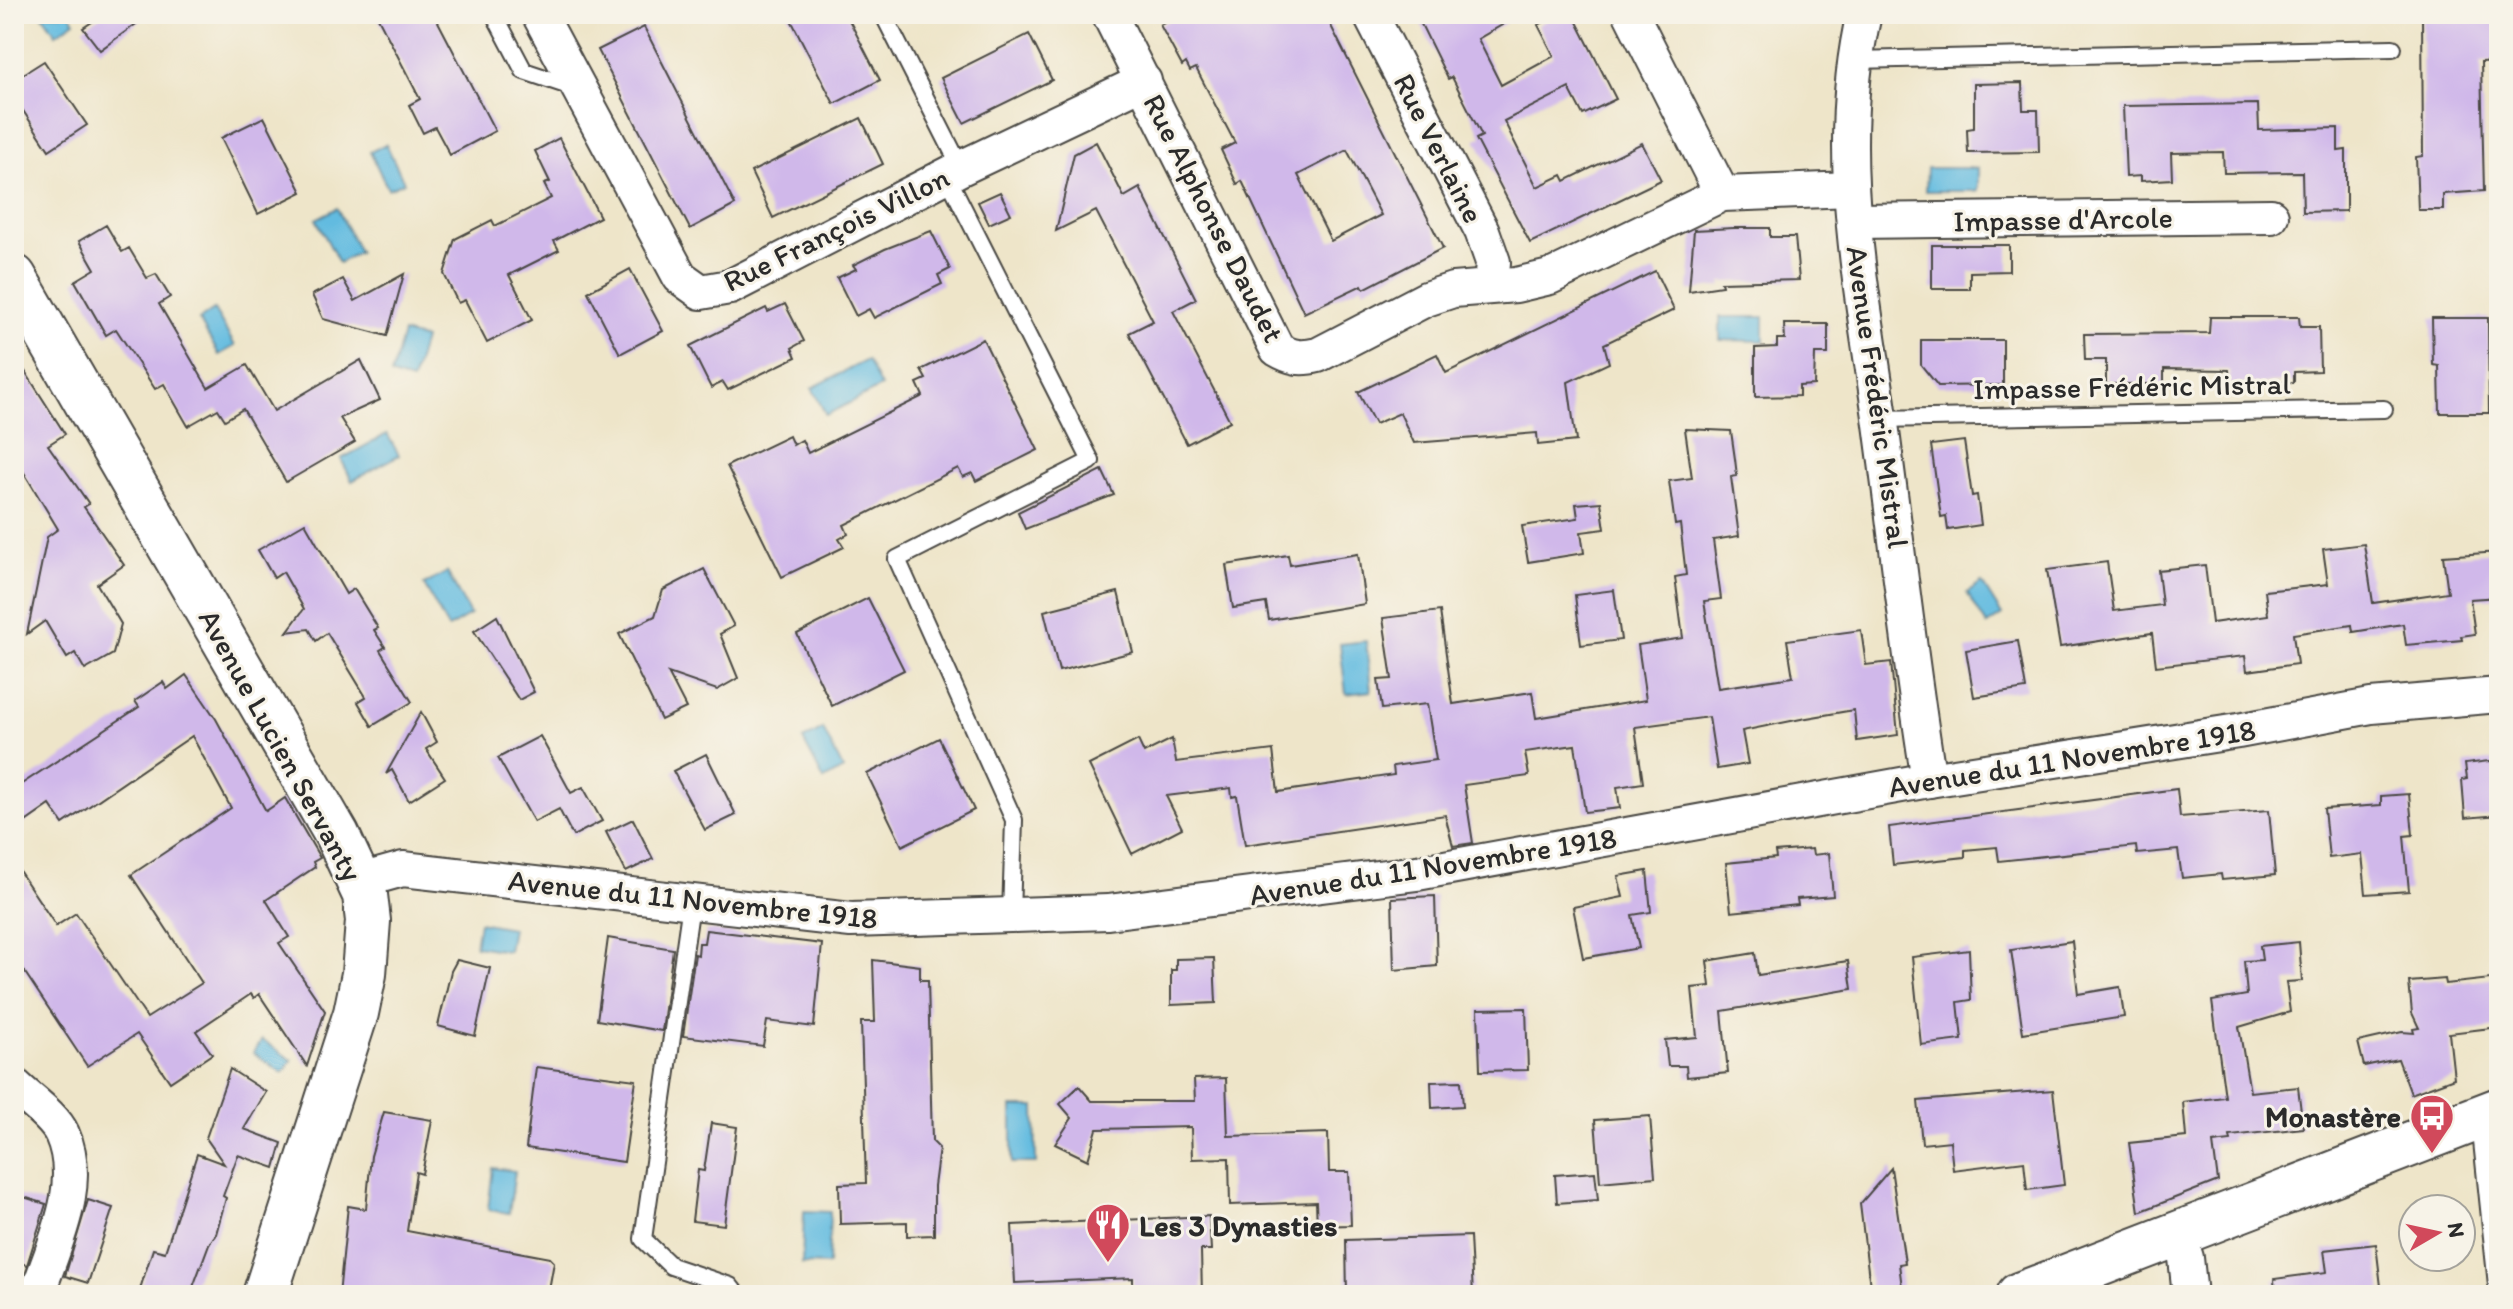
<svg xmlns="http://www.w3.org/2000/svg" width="2513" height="1309" font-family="Itim,sans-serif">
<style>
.water{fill:#62bbe0;stroke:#467386;stroke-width:2}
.building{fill:#d0b8ea;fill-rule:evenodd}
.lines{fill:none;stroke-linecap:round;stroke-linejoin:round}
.lane-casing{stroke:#484743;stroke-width:20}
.street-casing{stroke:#484743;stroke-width:38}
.secondary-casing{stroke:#484743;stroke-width:48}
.lane{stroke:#fff;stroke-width:16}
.street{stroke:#fff;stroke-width:34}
.secondary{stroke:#fff;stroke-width:44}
.labels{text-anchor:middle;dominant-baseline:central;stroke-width:6;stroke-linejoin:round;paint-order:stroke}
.street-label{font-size:30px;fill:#2b2b2b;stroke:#f7f3e8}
.poi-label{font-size:30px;font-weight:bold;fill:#2b2b2b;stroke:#f7f3e8;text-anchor:end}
</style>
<rect width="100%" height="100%" fill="#f7f3e8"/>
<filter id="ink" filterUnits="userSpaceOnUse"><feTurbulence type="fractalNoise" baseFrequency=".0125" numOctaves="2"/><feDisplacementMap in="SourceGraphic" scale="16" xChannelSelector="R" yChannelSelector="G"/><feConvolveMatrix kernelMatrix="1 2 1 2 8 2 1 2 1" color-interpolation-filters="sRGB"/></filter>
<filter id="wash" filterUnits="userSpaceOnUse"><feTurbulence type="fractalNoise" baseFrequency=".006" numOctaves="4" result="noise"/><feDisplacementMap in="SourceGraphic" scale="32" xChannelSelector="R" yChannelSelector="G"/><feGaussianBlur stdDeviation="1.8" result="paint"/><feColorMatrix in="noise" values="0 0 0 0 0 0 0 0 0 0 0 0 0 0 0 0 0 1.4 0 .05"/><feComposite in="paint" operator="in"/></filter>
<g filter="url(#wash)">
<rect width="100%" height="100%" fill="#eee5c9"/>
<g class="water">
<path d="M42,14H70L75,21L56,34Z"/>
<path d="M386,144L404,182L388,189L370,152Z"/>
<path d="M1927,168H1978V191H1926Z"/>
<path d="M337,208L359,252L339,263L316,219Z"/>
<path d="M214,310L235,346L219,355L199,320Z"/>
<path d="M1720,317H1764V341L1720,340Z"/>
<path d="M403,333L424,339L412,381L391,375Z"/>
<path d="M867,360L881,387L826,415L812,388Z"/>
<path d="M387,434L399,455L352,481L341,459Z"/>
<path d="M447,572L470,615L448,628L424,585Z"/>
<path d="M1982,583L2002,615L1987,625L1967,593Z"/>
<path d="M1366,641L1371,691L1346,694L1340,644Z"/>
<path d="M823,729L843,769L824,780L803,740Z"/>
<path d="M479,922L512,928L508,951L475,946Z"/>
<path d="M262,1040L292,1060L283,1073L253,1053Z"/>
<path d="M1012,1107H1035L1036,1163H1012Z"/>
<path d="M493,1168L515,1171L509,1213L488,1210Z"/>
<path d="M804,1211L830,1212L828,1265L802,1264Z"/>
</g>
<g id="blocks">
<g class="building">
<path d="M104,14H150L100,50L83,28Z"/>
<path d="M376,14H434L495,131L450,155L435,127L423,133L409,105L420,99Z"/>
<path d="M788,14H846L880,80L834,104Z"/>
<path d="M1181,14H1325L1443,248L1364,289L1362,285L1304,313L1242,181L1237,184L1221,150L1235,143L1196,68L1190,71L1186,63L1182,66L1160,25ZM1347,150L1381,215L1331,241L1298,175Z"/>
<path d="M1416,14H1521L1478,39L1501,85L1554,56L1538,25L1559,14H1573L1616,99L1583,115L1569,88L1504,121L1537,187L1562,175L1565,181L1642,143L1661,180L1530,243L1476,139L1482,136L1452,77L1448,79Z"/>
<path d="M2422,14H2499V61L2481,62L2484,191L2443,194V210H2418L2416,157L2423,156Z"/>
<path d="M644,27L735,205L690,229L598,50Z"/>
<path d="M1029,34L1052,80L964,123L941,78Z"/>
<path d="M44,61L87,125L49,150L14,97V80Z"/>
<path d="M2022,83L2023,110H2038L2039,152L1968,153L1967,129L1974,128V84Z"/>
<path d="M2258,104L2259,130L2338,128V151L2346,150V211L2303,212L2302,172L2224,173L2223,152L2171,153L2172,179L2141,181V176L2126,177L2123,106Z"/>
<path d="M264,117L302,192L258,214L221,138Z"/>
<path d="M861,118L883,164L773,218L751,172Z"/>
<path d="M559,138L600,217L554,241L559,250L509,275L532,320L487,343L465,300L458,303L444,274L455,239L492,220L495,226L551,198L544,184L550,182L535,151Z"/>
<path d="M1096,142L1124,197L1140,188L1196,299L1173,311L1230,421L1187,444L1129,333L1153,321L1096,211L1056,231L1074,154Z"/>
<path d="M1000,192L1011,214L989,224L978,202Z"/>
<path d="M106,225L122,252L129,248L147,278L156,274L170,297L159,304L208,388L247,365L274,411L361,360L380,400L340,418L355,442L286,482L243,409L225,420L218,409L188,426L164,384L155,389L116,329L106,335L75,281L95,269L79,241Z"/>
<path d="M1734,228H1770V237H1795L1799,280L1721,282L1722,286L1689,291L1694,230Z"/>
<path d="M931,231L950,269L938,275L942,284L874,318L869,309L856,316L837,278L856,269L853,265L885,249Z"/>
<path d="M1932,245H2009V271L1970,272V289H1932Z"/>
<path d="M630,269L663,331L620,354L588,292Z"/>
<path d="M1655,271L1674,310L1604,344L1609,363L1568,382L1576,441L1538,445L1537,433L1414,443L1400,413L1375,424L1358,392L1437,354L1446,373Z"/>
<path d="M404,274L387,336L323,319L312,295L343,279L355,301Z"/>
<path d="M785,304L804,341L792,348L796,357L728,390L723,382L711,388L690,346L766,308L768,312Z"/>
<path d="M2210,317H2299L2300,327H2319L2320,371L2294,372V382L2230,384L2229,370L2164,369V384H2106V360H2085L2084,334L2209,333Z"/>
<path d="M2432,318H2488L2489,413H2440L2439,366L2433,365Z"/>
<path d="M1784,324H1828V354H1815L1814,385L1799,386V396L1755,397V348L1777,347V339H1785Z"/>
<path d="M983,339L1038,450L976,481L972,473L963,477L958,468L844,525L848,534L839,539L844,547L782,577L727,466L789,436L793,445L802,440L808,453L923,396L917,383L926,379L921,370Z"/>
<path d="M1921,340H2003V385L1938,386L1921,365Z"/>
<path d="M14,354L65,434L48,445L89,504L84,507L124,565L97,584L121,624L113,654L85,670L75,653L67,658L45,621L27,634L47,537L58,529L14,456Z"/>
<path d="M1685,429L1731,431L1735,459L1737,476L1731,477L1739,536L1713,540L1721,599L1704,601L1718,688L1793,677L1787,640L1861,630L1866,665L1891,662L1898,735L1857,741L1854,710L1801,719L1742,731L1748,764L1717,769L1709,717L1635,727L1643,783L1617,787L1620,808L1585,812L1575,745L1525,752L1529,776L1464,785L1473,843L1453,846L1445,815L1245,845L1237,796L1232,797L1231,788L1166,796L1182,828L1132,854L1089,765L1138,740L1144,753L1172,739L1176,762L1273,750L1278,792L1394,775L1393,766L1436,760L1427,704L1382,709L1378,680L1392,679L1383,618L1440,611L1453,704L1532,692L1536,718L1646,700L1638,645L1683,638L1675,577L1686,575L1680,524L1675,525L1669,481L1692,478Z"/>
<path d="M1964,441L1972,496L1977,495L1981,525L1948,530L1946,516L1941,517L1931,445Z"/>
<path d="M1102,470L1114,495L1025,529L1018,512Z"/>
<path d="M1601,502L1605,529L1581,532L1584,553L1528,562L1522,526L1578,518L1576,504Z"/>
<path d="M305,523L346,594L354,589L378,628L374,630L385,647L380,650L412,702L372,726L358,702L366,697L327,633L316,641L309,629L287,632L304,609L283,572L274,578L258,550Z"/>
<path d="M2364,544L2373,603L2448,592L2443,556L2499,552V597L2470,599L2475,634L2461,636L2462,640L2406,645L2403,624L2353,632L2352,625L2293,634L2297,664L2247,671L2245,656L2156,666L2152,633L2060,647L2047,570L2107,562L2114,611L2162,605L2158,570L2205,565L2212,623L2268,615L2265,591L2328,584L2323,549Z"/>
<path d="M1358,554L1365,604L1269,620L1266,603L1233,608L1226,565L1288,555L1290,565Z"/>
<path d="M704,569L734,626L720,634L738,678L717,690L668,673L686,708L661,720L619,634L655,616L663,590Z"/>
<path d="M1614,590L1621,640L1581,645L1575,595Z"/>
<path d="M1118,592L1133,652L1059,671L1044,611Z"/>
<path d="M868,598L904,670L832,706L797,634Z"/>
<path d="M497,616L534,692L519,700L474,631Z"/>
<path d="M2018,641L2026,689L1974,697L1966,650Z"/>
<path d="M186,675L216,719L266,811L285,798L320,858L313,862L315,867L266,900L289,937L279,943L325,1011L307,1066L259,994L254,998L251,994L196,1031L212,1054L170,1082L137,1034L87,1066L14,956V863L56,926L76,913L147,1018L202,983L131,875L231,808L192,736L63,824L50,805L14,830V789L139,707L135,701L163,682L167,689Z"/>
<path d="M421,712L437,742L426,749L445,778L409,801L392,770L386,774Z"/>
<path d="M540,736L571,793L583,787L602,821L573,836L559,809L534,822L498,758Z"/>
<path d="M939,738L974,810L902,846L867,774Z"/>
<path d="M706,754L736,815L705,830L673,771Z"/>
<path d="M2489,761L2499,762V815L2465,818L2462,780L2467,779L2465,764Z"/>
<path d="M2177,789L2180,817L2269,810L2275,875L2222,880L2221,874L2182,878L2178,850L2137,854L2136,846L1999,861L1997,847L1965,850V857L1893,865L1889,827Z"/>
<path d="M2409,794L2413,835L2404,836L2409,891L2366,894L2362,854L2329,858L2324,809L2381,805V796Z"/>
<path d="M633,819L653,859L626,872L606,832Z"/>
<path d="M1812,849L1813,855L1829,853L1833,896L1797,899L1798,905L1731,912L1726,863L1776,858L1775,852Z"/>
<path d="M1647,871L1651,912L1632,915L1639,948L1583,958L1573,907L1623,897L1618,876Z"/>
<path d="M1435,896L1437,966L1394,970L1392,898Z"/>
<path d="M706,930L822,944L814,1027L767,1021L763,1046L683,1036L695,954L698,955L699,943H704Z"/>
<path d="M608,938L673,949L662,1031L597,1020Z"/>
<path d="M2072,941L2078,994L2120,987L2124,1017L2023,1033L2011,950Z"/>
<path d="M2299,942L2302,981L2286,982L2290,1012L2239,1027L2250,1092L2298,1087L2303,1128L2230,1136L2231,1141L2213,1143L2218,1181L2139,1212L2129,1143L2186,1137L2183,1102L2225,1097L2212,1001L2247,995L2244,961L2262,960L2260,946Z"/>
<path d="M1969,950L1971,1000L1958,1002L1962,1040L1921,1045L1912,957Z"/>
<path d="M1755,953L1758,975L1848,961L1852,989L1722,1011L1728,1073L1687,1077L1686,1066H1668L1665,1040L1697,1037L1692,988L1710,986L1707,961Z"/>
<path d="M1214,958L1216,1003L1171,1005V970H1176V959Z"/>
<path d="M457,960L490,968L475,1036L438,1026L451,971Z"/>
<path d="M873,960L920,966V980H928L932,1141L939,1148L934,1186V1235L907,1236V1222L840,1224L839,1184L866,1183L861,1022H875Z"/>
<path d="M2499,978V1027L2449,1033L2454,1078L2411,1094L2398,1059L2364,1066L2358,1042L2402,1032L2414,1033L2413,1029L2419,1028L2412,1013L2409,982L2445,979L2446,984Z"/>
<path d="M1526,1008L1528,1070L1480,1071L1478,1009Z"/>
<path d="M536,1067L636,1080L624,1162L526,1148Z"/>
<path d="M230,1069L266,1092L244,1129L282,1143L275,1168L238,1155L223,1196L226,1198L216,1234L209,1244L190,1295H138L153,1249L165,1252L197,1154L224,1164L206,1138Z"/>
<path d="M1226,1078L1228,1136L1328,1133L1329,1172H1349L1351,1225L1317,1226L1316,1202L1230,1205L1229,1158L1192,1159L1191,1127L1097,1129L1088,1160L1055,1144L1072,1118L1060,1104L1079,1086L1092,1101H1195L1194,1079Z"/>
<path d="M1461,1081L1463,1106L1432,1108L1431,1082Z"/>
<path d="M2053,1090L2064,1185L2027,1190L2024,1161L1953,1170L1950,1141L1922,1144L1918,1101Z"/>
<path d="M384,1112L432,1120L422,1174L416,1172L407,1231L550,1258L554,1262L548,1295L520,1290V1295H339L348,1206L366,1209L371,1156Z"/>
<path d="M1650,1116L1655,1177L1600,1182L1595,1120Z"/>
<path d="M711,1123L737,1127L724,1225L692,1221L698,1170L704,1171Z"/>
<path d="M1891,1168L1905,1263L1899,1264L1903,1295H1871L1860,1204Z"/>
<path d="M1595,1172L1598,1200L1557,1203L1555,1175Z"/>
<path d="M14,1194L46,1204L27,1265L14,1261Z"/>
<path d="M88,1200L113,1208L88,1283L65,1276Z"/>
<path d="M1209,1216L1211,1250H1201L1202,1295H1133V1278L1015,1283L1012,1225Z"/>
<path d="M1470,1236L1473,1295H1347L1346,1240Z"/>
<path d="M2376,1244L2382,1295H2275L2274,1279L2327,1272L2324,1250Z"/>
</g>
</g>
</g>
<g filter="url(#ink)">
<use href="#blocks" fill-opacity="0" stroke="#484743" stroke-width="2"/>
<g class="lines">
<g class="lane-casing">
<g id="lane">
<path d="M494,14L524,71L575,88"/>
<path d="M883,14L961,168"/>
<path d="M1854,60L2393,48"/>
<path d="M947,176L1091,461L897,559L1014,820L1011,915"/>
<path d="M1880,419L2384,409"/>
<path d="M691,904L643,1239L671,1266L730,1286L737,1295"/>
<path d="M2480,1122L2498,1295"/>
</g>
</g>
<g class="street-casing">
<g id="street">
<path d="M539,14L680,277L701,292L730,287L961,168L1144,81"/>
<path d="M1109,14L1277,349C1292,358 1301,359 1318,355L1426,299L1453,290L1516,285L1550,277L1722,194L1851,189"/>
<path d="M1370,14L1482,231L1493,262L1491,286"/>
<path d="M1631,14L1722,194"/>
<path d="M1864,14C1832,149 1862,289 1881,424C1897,543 1910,662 1929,780"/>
<path d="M1855,221L2271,216"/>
<path d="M360,881L403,869L851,920L1108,912L1417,873L1929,780L2238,731L2371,706L2499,695"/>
<path d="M14,1085C28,1099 54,1116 62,1134C85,1185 53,1246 37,1295"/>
<path d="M2178,1233L2186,1258L2190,1295"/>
</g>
</g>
<g class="secondary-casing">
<g id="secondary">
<path d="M14,277L337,835L365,895L368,921L364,974L356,1013L265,1295"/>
<path d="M2019,1295L2499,1110"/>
</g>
</g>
<use href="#lane" class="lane"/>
<use href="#street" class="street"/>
<use href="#secondary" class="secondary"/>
</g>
</g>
<defs>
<g id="bus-pin" transform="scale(2.3)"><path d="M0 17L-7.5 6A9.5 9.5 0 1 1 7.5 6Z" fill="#d1495b" stroke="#f7f3e8"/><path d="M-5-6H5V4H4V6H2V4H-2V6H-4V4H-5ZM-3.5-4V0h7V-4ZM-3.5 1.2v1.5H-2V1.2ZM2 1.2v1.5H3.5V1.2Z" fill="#fff"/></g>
<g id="restaurant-pin" transform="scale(2.3)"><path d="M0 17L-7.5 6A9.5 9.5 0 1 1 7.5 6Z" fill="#d1495b" stroke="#f7f3e8"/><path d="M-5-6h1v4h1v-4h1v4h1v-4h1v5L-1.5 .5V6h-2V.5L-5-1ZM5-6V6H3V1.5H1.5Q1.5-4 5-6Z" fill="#fff"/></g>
</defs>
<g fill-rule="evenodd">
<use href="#bus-pin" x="2432" y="1116"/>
<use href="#restaurant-pin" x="1108" y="1225"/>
</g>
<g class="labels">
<g class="street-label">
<text transform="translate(1439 148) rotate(63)">Rue Verlaine</text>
<text transform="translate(1214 218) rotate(63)">Rue Alphonse Daudet</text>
<text transform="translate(2063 219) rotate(-1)">Impasse d'Arcole</text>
<text transform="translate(836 229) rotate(-26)">Rue François Villon</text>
<text transform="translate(2132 386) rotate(-1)">Impasse Frédéric Mistral</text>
<text transform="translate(1878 397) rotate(82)">Avenue Frédéric Mistral</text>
<text transform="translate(281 745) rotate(61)">Avenue Lucien Servanty</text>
<text transform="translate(2072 758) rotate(-9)">Avenue du 11 Novembre 1918</text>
<text transform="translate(1433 866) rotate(-9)">Avenue du 11 Novembre 1918</text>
<text transform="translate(693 899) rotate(6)">Avenue du 11 Novembre 1918</text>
</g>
<g class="poi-label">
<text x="2401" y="1116">Monastère</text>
<text x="1139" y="1225" text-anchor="start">Les 3 Dynasties</text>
</g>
</g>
<rect width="2513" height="1309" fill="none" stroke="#f7f3e8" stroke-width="48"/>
<g transform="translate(2437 1233) rotate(81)"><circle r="38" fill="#f7f3e8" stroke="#a5a39c" stroke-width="2"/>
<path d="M0-6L14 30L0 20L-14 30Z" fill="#d1495b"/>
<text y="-12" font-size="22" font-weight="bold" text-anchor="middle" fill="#2b2b2b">N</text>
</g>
</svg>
